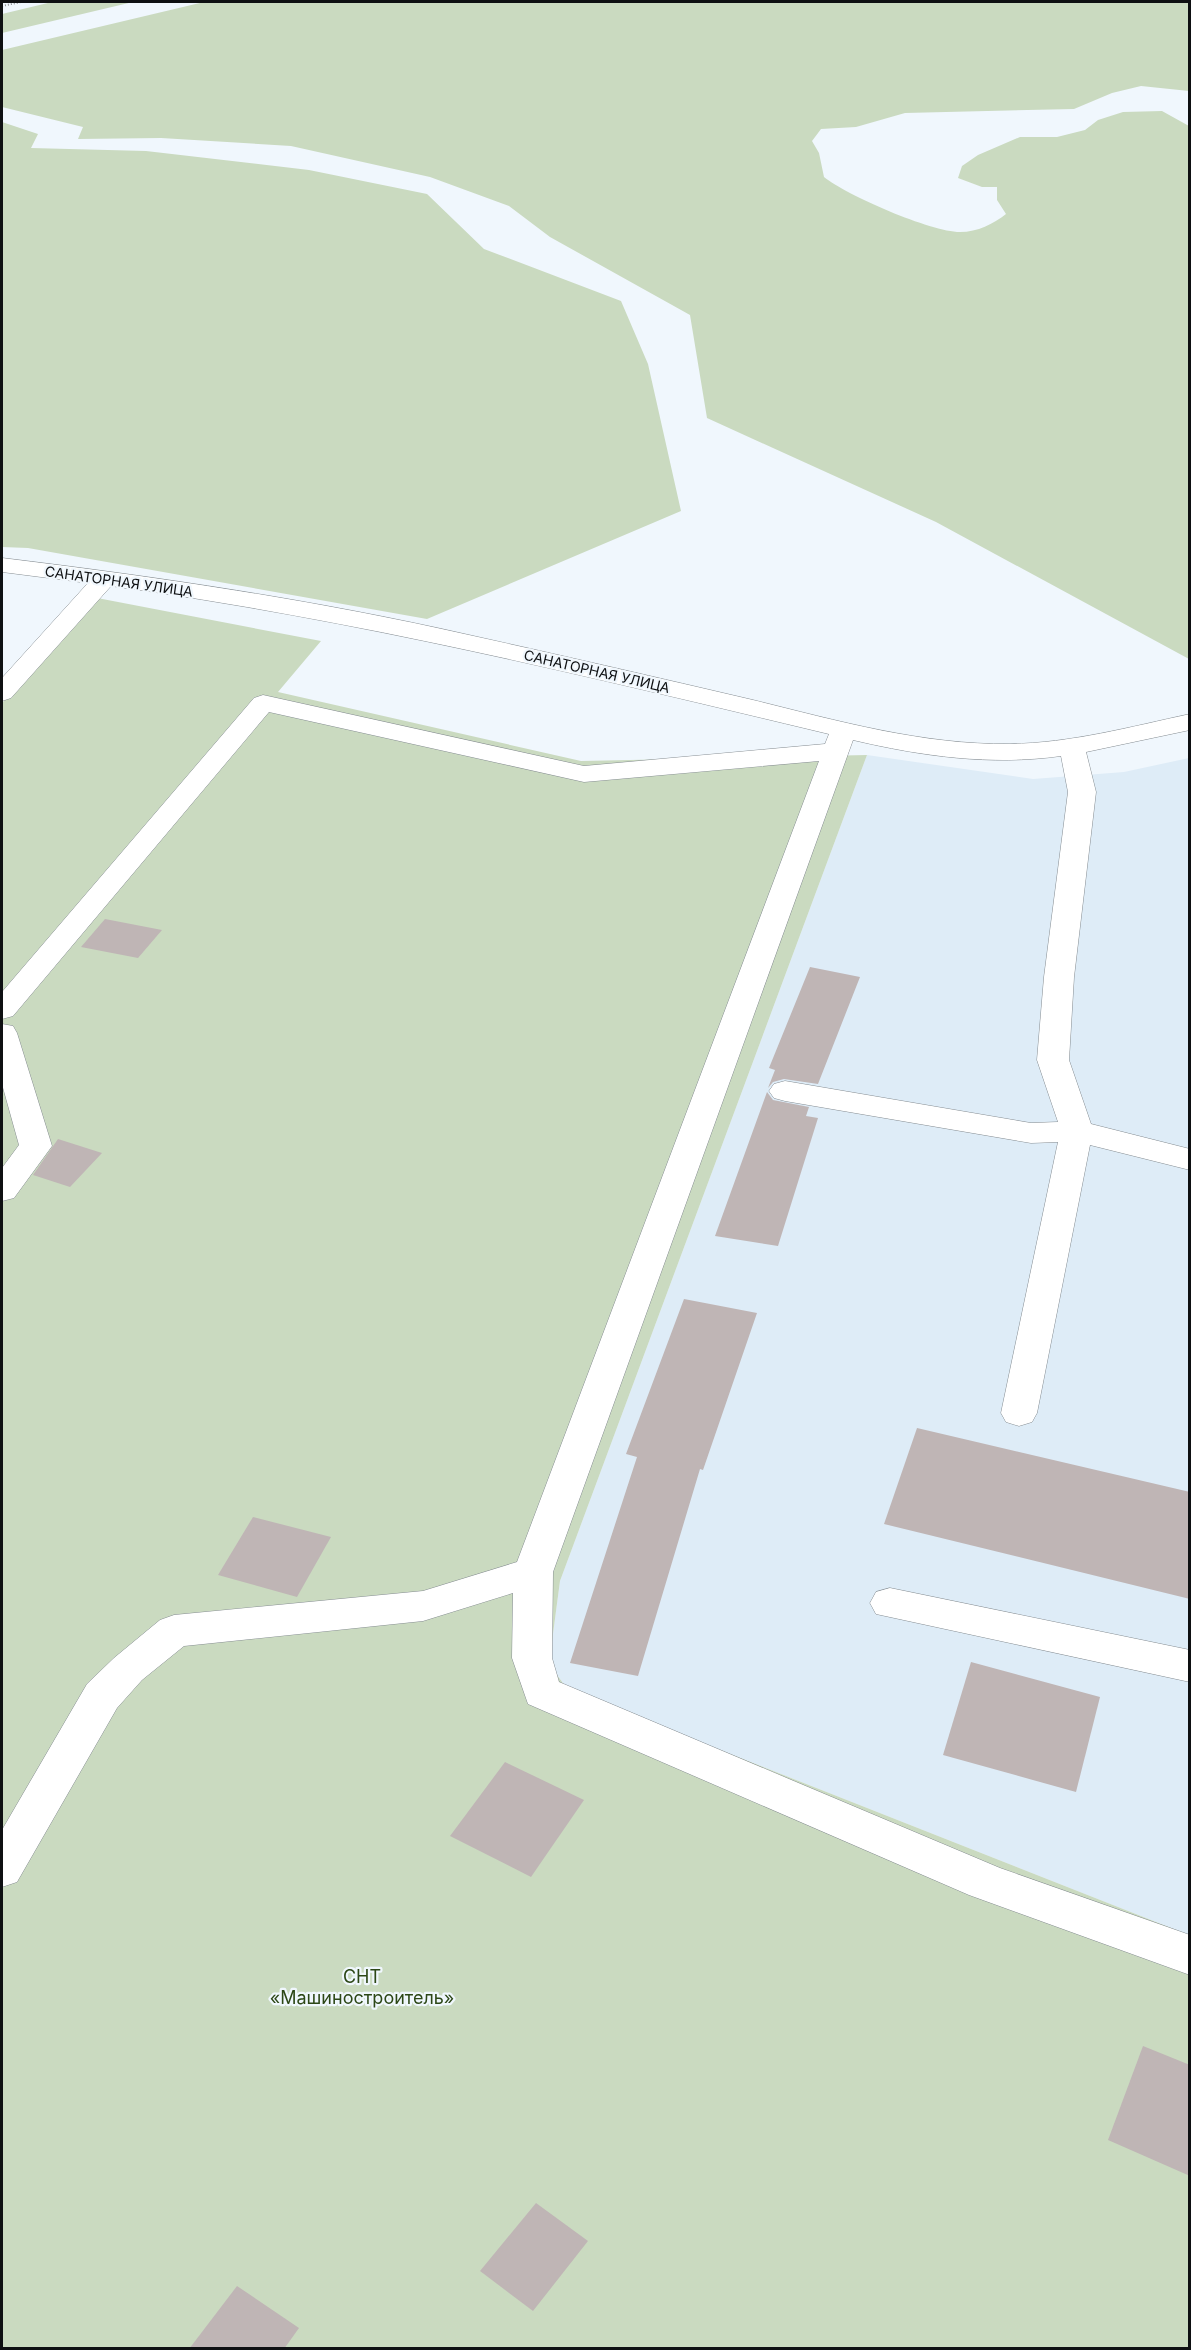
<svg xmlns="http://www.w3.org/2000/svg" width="1191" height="2350" font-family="Inter,sans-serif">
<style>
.built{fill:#deecf7}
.green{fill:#cadac0}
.building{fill:#bfb5b5}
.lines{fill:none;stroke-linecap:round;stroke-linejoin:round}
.minor-casing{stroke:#858c91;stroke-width:1}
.path{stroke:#8c9195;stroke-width:2;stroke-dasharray:1 2;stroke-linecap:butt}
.minor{fill:#fff;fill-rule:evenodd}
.labels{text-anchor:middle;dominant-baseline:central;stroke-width:4.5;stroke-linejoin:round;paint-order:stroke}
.far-street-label{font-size:14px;fill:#0e1012;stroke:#f0f7fd}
.near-park-label{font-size:18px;fill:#2c4716;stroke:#f0f7fd}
</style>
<rect width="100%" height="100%" fill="#f0f7fd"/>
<path class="built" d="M867,755L1033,779L1124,772L1189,758V1935L568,1690L549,1664L560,1581Z"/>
<g class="green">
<path d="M52,2H133L2,33V14Z"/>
<path d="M204,2H1189V91L1141,86L1112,93L1074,109L905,113L856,127L821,129L812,141L819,153L824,177C846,195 931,232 960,232C978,232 993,224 1006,214L997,200V187H982L958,178L962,166L978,155L1020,137H1057L1085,130L1098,120L1123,112L1162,111L1189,126V659L936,522L707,418L690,315L550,237L509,206L430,177L291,146L161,138L78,139L83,127L2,107V50Z"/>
<path d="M2,122L38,134L31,148L146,151L309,170L427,194L484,249L621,301L648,364L681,511L427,619L28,548L2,547Z"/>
<path d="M92,597L321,641L278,692L581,761L867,755L560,1581L549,1664L568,1690L1189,1935V2348H2V703Z"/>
</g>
<g class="building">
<path d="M105,919L162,930L138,958L81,947Z"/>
<path d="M810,967L860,977L818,1084L784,1079L773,1082L768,1088L775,1070L769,1068Z"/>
<path d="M767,1092L773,1100L809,1107L806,1116L818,1118L778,1246L715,1236Z"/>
<path d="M58,1139L102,1153L70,1187L33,1175Z"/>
<path d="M684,1299L757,1313L703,1470L700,1469L638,1676L570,1663L637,1457L626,1454Z"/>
<path d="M917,1428L1190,1492V1599L884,1524Z"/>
<path d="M253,1517L331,1537L297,1597L218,1575Z"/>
<path d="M971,1662L1100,1697L1076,1792L943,1755Z"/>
<path d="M505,1762L584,1800L531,1877L450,1836Z"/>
<path d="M1143,2046L1190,2065V2176L1108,2140Z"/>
<path d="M536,2203L588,2241L533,2311L480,2271Z"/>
<path d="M237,2286L299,2328L284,2349H189Z"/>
</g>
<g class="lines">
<g class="minor-casing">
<g id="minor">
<path d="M2,558C159,577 315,600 469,635C564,656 659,678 753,700C838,721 923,745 1010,744C1071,743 1130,727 1190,714V730L1086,752L1096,792L1074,977L1069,1060L1091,1124L1190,1149V1170L1090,1145L1037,1413L1032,1422L1019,1426L1006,1422L1001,1413L1058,1142L1031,1143L785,1101L774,1098L769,1091L774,1084L785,1081L1031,1123L1058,1122L1037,1060L1044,977L1068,792L1061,756C991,766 921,756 853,740L553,1572L552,1658L559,1682L1000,1868L1190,1935V1975L969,1895L528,1704L512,1658L513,1593L423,1621L184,1646L142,1680L117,1708L17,1882L2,1887V1830L87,1684L114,1658L160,1620L174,1615L423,1591L517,1562L819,761L584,782L269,712L13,1016L2,1019V992L254,698L263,695L584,766L825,744L829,734C591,677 354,619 111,586L11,698L2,701V678L88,583L2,572Z"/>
<path d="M2,1024L13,1026L17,1033L52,1146L14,1198L2,1201V1168L19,1145L2,1084Z"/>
<path d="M890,1588L1190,1650V1682L876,1614L870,1603L876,1592Z"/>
</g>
</g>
<path class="path" d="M2,6L21,2"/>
<use href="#minor" class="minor"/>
</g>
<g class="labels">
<g class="far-street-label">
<text transform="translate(119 581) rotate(8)">САНАТОРНАЯ УЛИЦА</text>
<text transform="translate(597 671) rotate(13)">САНАТОРНАЯ УЛИЦА</text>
</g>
<g class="near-park-label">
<text x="362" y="1976">СНТ<tspan x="362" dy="21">«Машиностроитель»</tspan></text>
</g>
</g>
<rect width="1191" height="2350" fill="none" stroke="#0e1012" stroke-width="6"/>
</svg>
